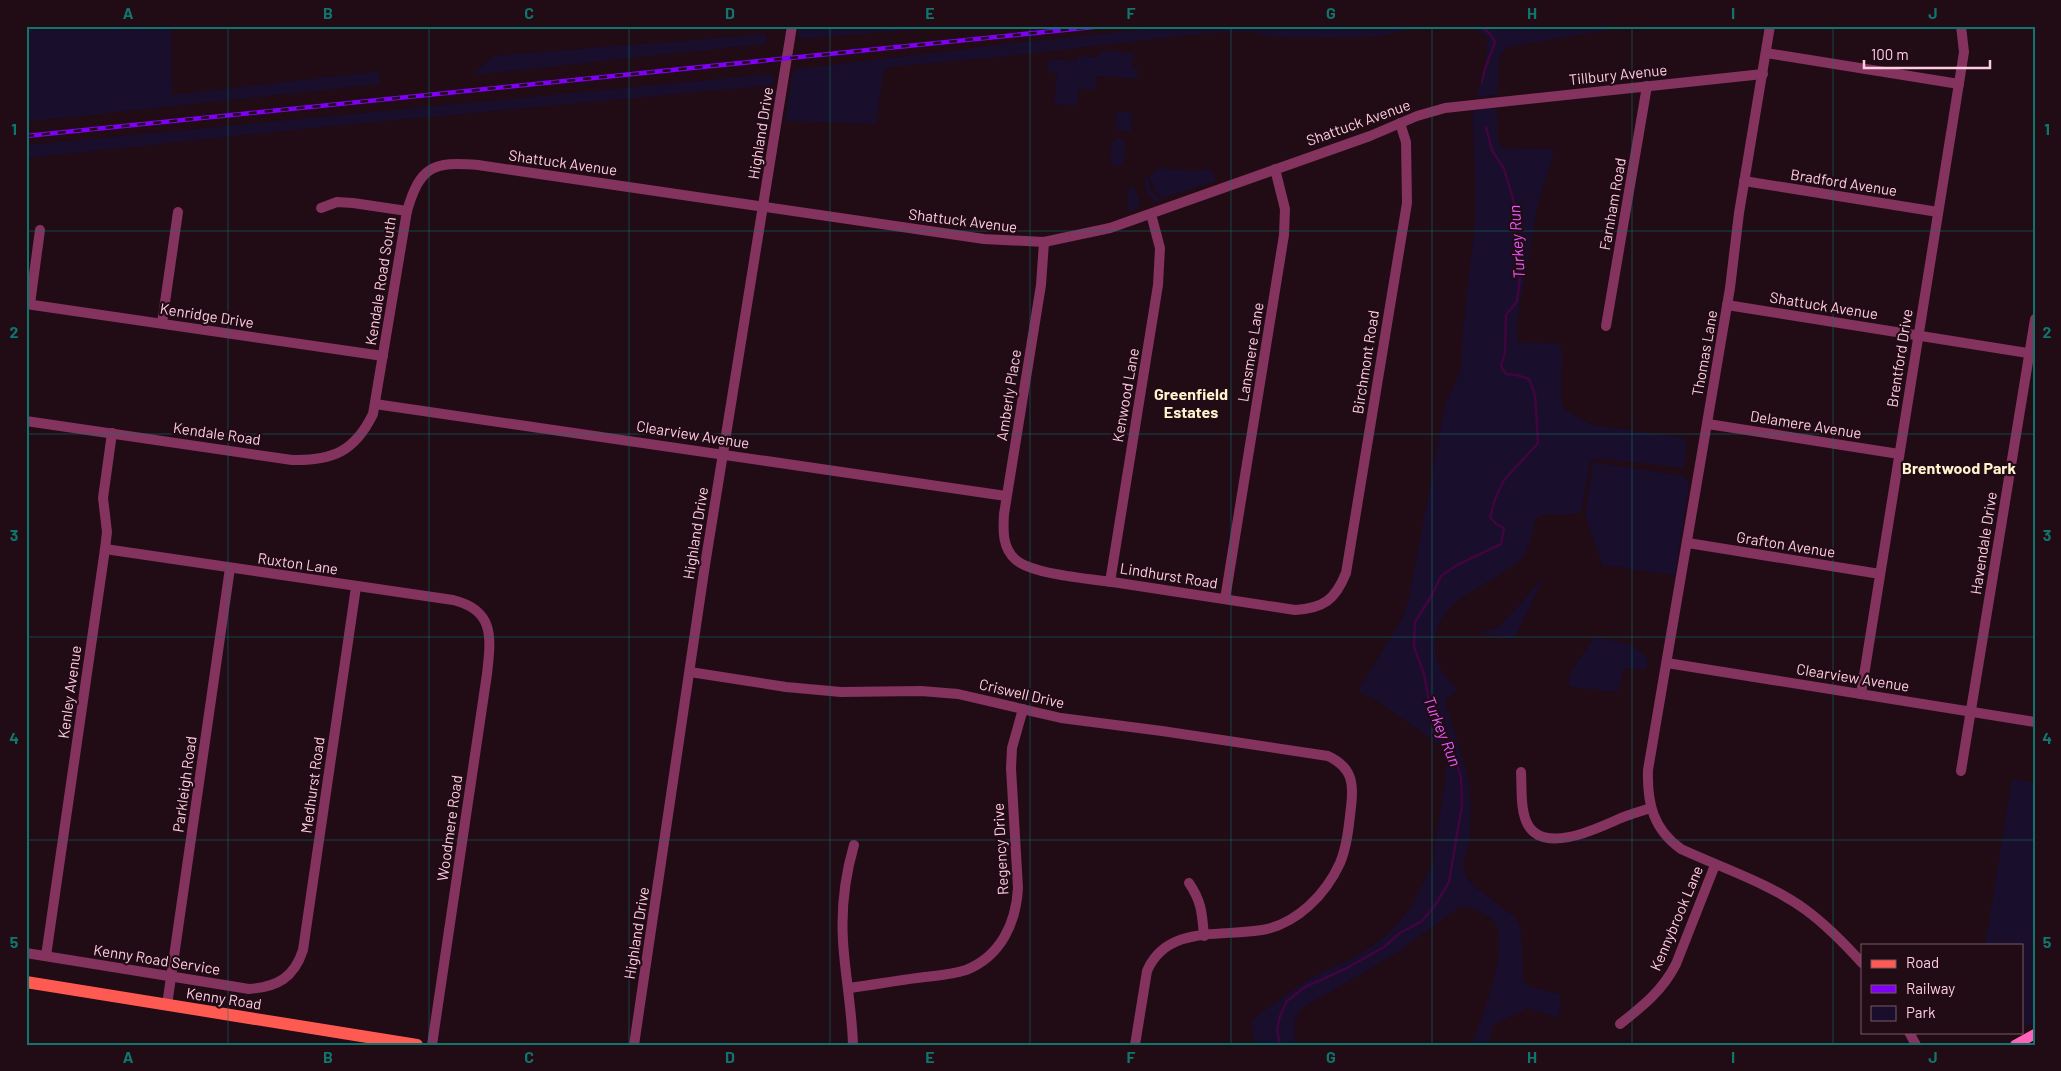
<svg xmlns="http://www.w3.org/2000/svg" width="2061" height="1071" font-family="Barlow,sans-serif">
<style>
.green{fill:#190e2c}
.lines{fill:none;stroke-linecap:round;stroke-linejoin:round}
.stream{stroke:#40053d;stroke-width:2.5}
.minor{stroke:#84325e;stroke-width:10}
.tertiary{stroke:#84325e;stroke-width:10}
.secondary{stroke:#ff62b9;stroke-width:10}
.primary{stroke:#ff5a52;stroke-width:12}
.rail-casing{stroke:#8000f6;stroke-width:4.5}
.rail{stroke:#210b14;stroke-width:2.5;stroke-dasharray:8;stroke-linecap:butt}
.grid{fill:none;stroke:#0f766e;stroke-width:1;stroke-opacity:0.55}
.labels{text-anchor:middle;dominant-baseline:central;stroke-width:4.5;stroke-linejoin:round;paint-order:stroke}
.street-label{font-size:15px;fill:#ffcbe3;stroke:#210b14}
.water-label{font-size:16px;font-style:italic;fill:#ec59ff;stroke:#210b14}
.neighbourhood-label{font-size:16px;font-weight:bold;fill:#fff4cd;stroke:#210b14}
.neatline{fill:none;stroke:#0f766e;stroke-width:2}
.grid-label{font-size:16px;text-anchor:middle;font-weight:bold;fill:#0f766e}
</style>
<rect width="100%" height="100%" fill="#210b14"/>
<g class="green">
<path d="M26,26H171L172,95L379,71L380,84L26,122Z"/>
<path d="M829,26H955L802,39L798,35L799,29Z"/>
<path d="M1176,26H1425L1380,36L1332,38L1271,37L1254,32L1206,33L1009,56L888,67L883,74L876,124L785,121L792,74L797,69L1022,42Z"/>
<path d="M1457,26H1631L1508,47L1500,56L1497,95L1477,97C1480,80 1489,54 1487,38L1474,28Z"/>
<path d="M765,34L767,40L765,44L473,75L493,56Z"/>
<path d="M1101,50L1134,53L1132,68L1138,69L1137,79L1097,76L1095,90L1079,89L1077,106L1054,104L1057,74L1047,72L1049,59L1077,61L1078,56L1100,57Z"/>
<path d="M768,74L774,76V85L343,125L26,158V145Z"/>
<path d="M1493,106L1497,111L1498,140L1503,148L1550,149L1554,154L1538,203L1516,326L1518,342L1559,344L1562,350L1561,398L1564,409L1588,423L1595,425L1683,438L1687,444L1684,468L1594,458L1590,462L1582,510L1577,514L1542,515L1536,519C1532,532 1530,548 1521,559C1518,563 1513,566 1509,568C1479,592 1438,599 1435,644C1434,663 1445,677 1458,690L1445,700L1468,777L1471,803L1470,841L1463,863L1466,877L1475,887L1515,917L1521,929L1523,979L1530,987L1560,994L1561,1006L1558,1018L1528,1008L1493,1025L1489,1045H1472C1482,1016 1507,956 1497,927C1493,915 1472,908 1461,906L1395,954L1302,1008C1292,1020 1294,1030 1297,1045H1255L1251,1023L1256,1016L1310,978L1356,956L1385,937L1411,908L1432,864L1445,783L1446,762L1444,752L1434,741L1374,699L1360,693V687L1402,619L1409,598L1445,405L1461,369L1463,328L1475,220V176L1472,115L1476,107Z"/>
<path d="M1117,111L1133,113L1131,132L1115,130Z"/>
<path d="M1116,138H1123L1126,148L1123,163L1117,167L1112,164C1109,155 1110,145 1116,138Z"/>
<path d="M1159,168L1197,171L1211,168L1216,181L1163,198L1154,189L1149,176Z"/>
<path d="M1146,174L1152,191L1161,200L1155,202C1146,195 1143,184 1146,174Z"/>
<path d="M1129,184C1136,190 1141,198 1139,207L1127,212Z"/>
<path d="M1593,462L1684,476L1689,485L1675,575L1602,565L1585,516Z"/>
<path d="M1544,577L1514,639L1479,633L1499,627Z"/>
<path d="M1595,637L1632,645L1648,658L1646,670L1624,668L1618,692L1571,687L1568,684L1571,671Z"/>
<path d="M2012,779L2035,783V1021L2022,1028V945H1985Z"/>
</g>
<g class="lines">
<g class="stream">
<path d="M1481,26L1491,35L1495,42L1485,69L1482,82"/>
<path d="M1280,1045L1277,1029L1280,1016L1287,1001L1305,987L1345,969L1384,947L1400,933L1422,921L1436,904L1449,882L1462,805L1461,777L1453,750L1437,713L1429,702L1424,674L1414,647L1415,622L1432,595L1441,576L1457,565L1501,544L1504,528L1496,524L1490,517L1495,499L1504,480L1538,443L1535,395L1529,379L1517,375L1506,374L1501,366L1505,353L1506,315L1517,301L1520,277L1514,251V227L1516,209L1504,169L1492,150L1486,127"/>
</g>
<g class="minor">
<path d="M1770,26L1739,213L1730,288L1648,770C1647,803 1653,829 1681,849C1722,868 1769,883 1806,910C1826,925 1845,944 1862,963"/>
<path d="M1766,53L1959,84"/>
<path d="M1744,181L1938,212"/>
<path d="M321,208L337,202L353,203L407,211"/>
<path d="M1044,242L1041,285L1004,514C1003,530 1002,548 1016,560C1034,575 1093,579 1119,583C1177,592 1236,601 1295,610C1324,608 1335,600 1346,573L1407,203L1406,142L1400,123"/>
<path d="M26,304L383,356"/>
<path d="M30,304L40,230"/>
<path d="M1727,305L2034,354"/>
<path d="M162,323L178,212"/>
<path d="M1606,326L1647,86"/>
<path d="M375,404L1006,496"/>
<path d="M26,421L292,460C333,461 355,451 373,414L407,211C420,167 432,161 478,165L984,239L1044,242L1110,228L1370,136L1417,116L1445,108L1763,74"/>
<path d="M1708,424L1899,454"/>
<path d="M1688,543L1880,574"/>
<path d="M105,549L453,600C495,610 491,638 487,674L432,1045"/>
<path d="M1110,582L1158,285L1160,248L1151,214"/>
<path d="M1225,599L1284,235L1285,209L1275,169"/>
<path d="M1667,663L2035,722"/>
<path d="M690,672L786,687L841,692L921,691L958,694L1061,718L1162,731L1328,756C1352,767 1354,783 1351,807C1349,825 1347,846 1340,863C1326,894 1297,924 1262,930C1220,937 1167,925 1147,971L1135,1045"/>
<path d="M1861,694L1964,52L1961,26"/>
<path d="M1961,771L2035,319"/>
<path d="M1521,772C1522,788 1520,811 1528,825C1545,855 1600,827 1621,818C1631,814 1641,811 1651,808"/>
<path d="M1189,883C1202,902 1202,914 1204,936"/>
<path d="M26,953L249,989C277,987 294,978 303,950L356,587"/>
<path d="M46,956L105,549L107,532L103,498L112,433"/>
<path d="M849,988C872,985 894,981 917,978C933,976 951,975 966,970C1001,956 1016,923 1018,888L1011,768L1012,748L1023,709"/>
<path d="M167,1005L230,568"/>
<path d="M1620,1024C1643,1006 1663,990 1676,964L1715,865"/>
<path d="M1909,1032L1916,1045"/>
<path d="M853,1045C852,1010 845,975 843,941C841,908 845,876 854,845"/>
</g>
<path class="tertiary" d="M634,1045L705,565L792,26"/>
<path class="secondary" d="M2015,1045L2035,1034"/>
<path class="primary" d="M26,982L417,1045"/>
<g class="rail-casing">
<path id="rail" d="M26,136L1103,26"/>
</g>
<use href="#rail" class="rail"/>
</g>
<path class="grid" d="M228,26V1045M429,26V1045M629,26V1045M830,26V1045M1030,26V1045M1231,26V1045M1432,26V1045M1632,26V1045M1833,26V1045M26,231H2035M26,434H2035M26,637H2035M26,840H2035"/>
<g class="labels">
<g class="street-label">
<text transform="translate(1618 74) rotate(-6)">Tillbury Avenue</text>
<text transform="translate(1358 122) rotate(-20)">Shattuck Avenue</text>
<text transform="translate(760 133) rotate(-81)">Highland Drive</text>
<text transform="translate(563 162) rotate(8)">Shattuck Avenue</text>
<text transform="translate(1844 182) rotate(9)">Bradford Avenue</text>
<text transform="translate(1612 204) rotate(-80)">Farnham Road</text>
<text transform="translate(963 220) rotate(7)">Shattuck Avenue</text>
<text transform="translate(380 281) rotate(-81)">Kendale Road South</text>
<text transform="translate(1824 305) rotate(9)">Shattuck Avenue</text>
<text transform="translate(207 315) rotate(9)">Kenridge Drive</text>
<text transform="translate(1250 352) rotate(-81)">Lansmere Lane</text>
<text transform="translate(1704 353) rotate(-80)">Thomas Lane</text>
<text transform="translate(1899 358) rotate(-81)">Brentford Drive</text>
<text transform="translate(1365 362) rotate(-81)">Birchmont Road</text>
<text transform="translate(1008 395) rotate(-81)">Amberly Place</text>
<text transform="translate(1125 395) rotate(-80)">Kenwood Lane</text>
<text transform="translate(1806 424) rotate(9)">Delamere Avenue</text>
<text transform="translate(217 433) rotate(8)">Kendale Road</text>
<text transform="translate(693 434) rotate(9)">Clearview Avenue</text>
<text transform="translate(695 533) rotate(-81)">Highland Drive</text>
<text transform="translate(1983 543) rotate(-81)">Havendale Drive</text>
<text transform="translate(1786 544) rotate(9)">Grafton Avenue</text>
<text transform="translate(298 563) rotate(8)">Ruxton Lane</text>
<text transform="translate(1169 575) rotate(9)">Lindhurst Road</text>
<text transform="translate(1853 677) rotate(9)">Clearview Avenue</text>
<text transform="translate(69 692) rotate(-82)">Kenley Avenue</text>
<text transform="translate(1022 693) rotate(13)">Criswell Drive</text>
<text transform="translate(184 784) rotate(-82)">Parkleigh Road</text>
<text transform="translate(312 785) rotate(-82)">Medhurst Road</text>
<text transform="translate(449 828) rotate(-82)">Woodmere Road</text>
<text transform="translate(1000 849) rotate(-93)">Regency Drive</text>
<text transform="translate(1676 918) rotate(-67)">Kennybrook Lane</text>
<text transform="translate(636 933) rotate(-81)">Highland Drive</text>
<text transform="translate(157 959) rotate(9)">Kenny Road Service</text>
<text transform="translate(224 998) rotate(9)">Kenny Road</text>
</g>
<g class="water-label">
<text transform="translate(1516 242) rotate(-94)">Turkey Run</text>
<text transform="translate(1443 731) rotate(68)">Turkey Run</text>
</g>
<g class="neighbourhood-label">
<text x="1191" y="393">Greenfield<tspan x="1191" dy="18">Estates</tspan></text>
<text x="1959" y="467">Brentwood Park</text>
</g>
</g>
<rect width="2061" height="1071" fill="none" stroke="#210b14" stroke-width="55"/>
<rect x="1861" y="944" width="162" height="90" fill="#210b14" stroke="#7a5867"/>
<rect x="1871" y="960" width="25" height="8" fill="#ff5a52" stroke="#7a5867"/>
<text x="1906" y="968" font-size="15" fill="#ffcbe3">Road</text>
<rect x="1871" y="985" width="25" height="8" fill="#8000f6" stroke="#7a5867"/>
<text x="1906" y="994" font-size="15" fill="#ffcbe3">Railway</text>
<rect x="1871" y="1006" width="25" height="15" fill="#190e2c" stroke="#7a5867"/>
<text x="1906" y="1018" font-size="15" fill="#ffcbe3">Park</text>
<path d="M1864 60v8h126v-8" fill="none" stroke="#ffcbe3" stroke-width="2.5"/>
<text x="1871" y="60" font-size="15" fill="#ffcbe3" stroke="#210b14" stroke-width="4" paint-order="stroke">100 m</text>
<rect x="28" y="28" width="2006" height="1016" class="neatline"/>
<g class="grid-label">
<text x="128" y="19">A</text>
<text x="328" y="19">B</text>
<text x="529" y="19">C</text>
<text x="730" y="19">D</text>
<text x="930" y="19">E</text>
<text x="1131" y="19">F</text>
<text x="1331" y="19">G</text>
<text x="1532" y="19">H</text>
<text x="1733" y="19">I</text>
<text x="1933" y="19">J</text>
<text x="14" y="135">1</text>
<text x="2047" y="135">1</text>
<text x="14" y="338">2</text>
<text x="2047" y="338">2</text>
<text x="14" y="541">3</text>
<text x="2047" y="541">3</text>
<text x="14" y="744">4</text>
<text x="2047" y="744">4</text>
<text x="14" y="948">5</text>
<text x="2047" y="948">5</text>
<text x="128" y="1063">A</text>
<text x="328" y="1063">B</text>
<text x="529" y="1063">C</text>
<text x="730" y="1063">D</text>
<text x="930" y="1063">E</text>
<text x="1131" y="1063">F</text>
<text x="1331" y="1063">G</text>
<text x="1532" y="1063">H</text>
<text x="1733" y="1063">I</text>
<text x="1933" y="1063">J</text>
</g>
</svg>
